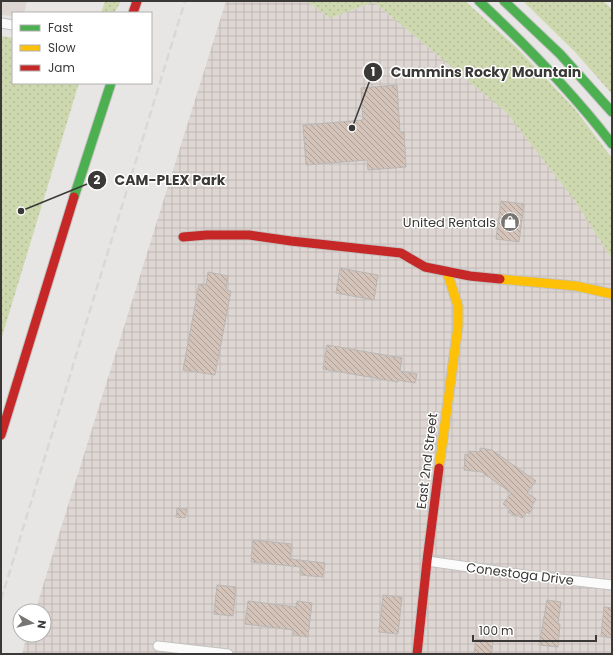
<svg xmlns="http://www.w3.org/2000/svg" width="613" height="655" font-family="Poppins,sans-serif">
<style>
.built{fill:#ded6d2}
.industrial{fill:url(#industrial-grid)}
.grass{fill:url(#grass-dots)}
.building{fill:url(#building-back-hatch);stroke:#b9b7b6}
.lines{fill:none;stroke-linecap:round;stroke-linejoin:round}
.street-casing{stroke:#c3c2c1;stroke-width:11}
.fast-casing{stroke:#c3c2c1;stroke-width:11}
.slow-casing{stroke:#c3c2c1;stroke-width:11}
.jam-casing{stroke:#c3c2c1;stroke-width:11}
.street{stroke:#fcfbfb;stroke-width:9}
.fast{stroke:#4caf50;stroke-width:9}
.slow{stroke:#ffc107;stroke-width:9}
.jam{stroke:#c62828;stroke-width:9}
.rail{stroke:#d9d8d8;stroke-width:2.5;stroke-dasharray:8 4;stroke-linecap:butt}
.labels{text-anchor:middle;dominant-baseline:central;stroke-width:3;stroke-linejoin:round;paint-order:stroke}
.poi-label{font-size:13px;fill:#3b3937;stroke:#fff;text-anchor:end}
.street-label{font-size:13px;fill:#3b3937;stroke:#fff}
.leader{fill:none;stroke:#3b3937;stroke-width:1.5}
.callout-dot{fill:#3b3937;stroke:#fff;stroke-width:1.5}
.mark-label{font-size:12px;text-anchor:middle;font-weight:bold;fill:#fff}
.callout-label{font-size:14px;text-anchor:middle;font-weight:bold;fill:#3b3937;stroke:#fff;stroke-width:3;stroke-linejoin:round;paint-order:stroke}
</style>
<defs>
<pattern id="industrial-grid" width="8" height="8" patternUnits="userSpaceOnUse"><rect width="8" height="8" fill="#ded6d2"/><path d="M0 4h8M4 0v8" fill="none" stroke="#bfb8b5"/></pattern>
<pattern id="grass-dots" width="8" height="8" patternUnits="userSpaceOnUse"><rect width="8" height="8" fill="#ced8af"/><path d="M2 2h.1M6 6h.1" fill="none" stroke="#b2ba97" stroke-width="1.8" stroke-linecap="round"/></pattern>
<pattern id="building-back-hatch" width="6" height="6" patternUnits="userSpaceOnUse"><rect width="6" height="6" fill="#d4c3b9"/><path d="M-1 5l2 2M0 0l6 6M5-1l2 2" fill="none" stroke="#ad9f97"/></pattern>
</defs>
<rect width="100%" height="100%" fill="#e8e6e4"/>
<path class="built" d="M1,1H27L24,13H13V16L1,15Z"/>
<path class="industrial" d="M226,1H307L330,18L374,2L507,113L575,201L612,259V654H22L27,635H44V611H35Z"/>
<g class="grass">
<path d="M105,1H121L119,5L114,13H101Z"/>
<path d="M307,1H465L517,48L574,108L612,158V259L575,201L507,113L374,2L330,18Z"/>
<path d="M523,1H603L612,9V94L575,52Z"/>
<path d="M1,36L13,38V83H79L1,340Z"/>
</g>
<g class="building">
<path d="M397,85L400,132H404L406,167L368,170L367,160L306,165L303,125L363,120L361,88Z"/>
<path d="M501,201L524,204L519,242L496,239Z"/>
<path d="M340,268L378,275L374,300L336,293Z"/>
<path d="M208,272L228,276L226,290L231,291L215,375L183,370L199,284L206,285Z"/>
<path d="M327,345L402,358L400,371L417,374L415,383L398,380V382L323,369Z"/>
<path d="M480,448L492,450L536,481L527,493L536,499L532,506L533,507L529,514L527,512L522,518L516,514L515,516L508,512L510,509L503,504L511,493L482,472L464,470L465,454L469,455V451L480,452Z"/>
<path d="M177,508L187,509L185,518L176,517Z"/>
<path d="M253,540L292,544L290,559L325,563L323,577L300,575L301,567L251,562Z"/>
<path d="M217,585L236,587L233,616L214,614Z"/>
<path d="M383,595L402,597L398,634L379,632Z"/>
<path d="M547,600L561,602L558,624H560L558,647L539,645Z"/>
<path d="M248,601L296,607L297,601L312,603L308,637L293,635L294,630L245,624Z"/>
<path d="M604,607L612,608V638L601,636Z"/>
<path d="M476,639L493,641L491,654H474Z"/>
</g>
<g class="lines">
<g class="street-casing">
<g id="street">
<path d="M1,23L13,25"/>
<path d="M427,561L525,575L612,585"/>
<path d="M158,646L228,654"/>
</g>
</g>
<g class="fast-casing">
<g id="fast">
<path d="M479,1C527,46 572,92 612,144"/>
<path d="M504,1L560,54L612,112"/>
<path d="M74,197L111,83"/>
</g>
</g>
<g class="slow-casing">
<g id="slow">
<path d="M500,279L576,286L612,294"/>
<path d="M439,468L458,326V306L447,272"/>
</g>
</g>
<g class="jam-casing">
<g id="jam">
<path d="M133,13L137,1"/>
<path d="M183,237L207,235H249L291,241L401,253L425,267L470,276L500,279"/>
<path d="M1,435L74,197"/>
<path d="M417,654L427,561L439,468"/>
</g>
</g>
<use href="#street" class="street"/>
<use href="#fast" class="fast"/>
<use href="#slow" class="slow"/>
<use href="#jam" class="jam"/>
<path class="rail" d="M1,600L185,1"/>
</g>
<defs>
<g id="shop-disc" transform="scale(1)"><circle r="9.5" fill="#787674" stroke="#fff"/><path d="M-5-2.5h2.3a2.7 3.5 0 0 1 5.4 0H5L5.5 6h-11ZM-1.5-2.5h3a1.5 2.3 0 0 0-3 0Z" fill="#fff"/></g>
</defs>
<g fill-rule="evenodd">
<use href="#shop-disc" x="510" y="222"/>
</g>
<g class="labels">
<g class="poi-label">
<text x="496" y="222">United Rentals</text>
</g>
<g class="street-label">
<text transform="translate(427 461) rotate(-83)">East 2nd Street</text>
<text transform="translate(520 574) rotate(7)">Conestoga Drive</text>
</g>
</g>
<path class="leader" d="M352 128L373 72M21 211L97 180"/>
<g class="callout-dot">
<circle cx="352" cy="128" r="4"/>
<circle cx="21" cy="211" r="4"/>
<circle cx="373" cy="72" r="10"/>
<circle cx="97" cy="180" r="10"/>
</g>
<g class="mark-label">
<text x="373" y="76">1</text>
<text x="97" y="184">2</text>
</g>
<g class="callout-label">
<text x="486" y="77">Cummins Rocky Mountain</text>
<text x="170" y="185">CAM-PLEX Park</text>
</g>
<rect width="613" height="655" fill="none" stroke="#3b3937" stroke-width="4"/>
<rect x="12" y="12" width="140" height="72" fill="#ffffff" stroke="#b1b0af"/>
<rect x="20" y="25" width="20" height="6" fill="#4caf50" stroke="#b1b0af"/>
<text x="48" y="32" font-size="12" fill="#3b3937">Fast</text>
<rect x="20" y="45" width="20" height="6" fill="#ffc107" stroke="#b1b0af"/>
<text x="48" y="52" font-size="12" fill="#3b3937">Slow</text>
<rect x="20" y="65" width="20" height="6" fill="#c62828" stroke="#b1b0af"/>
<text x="48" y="72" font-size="12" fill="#3b3937">Jam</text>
<g transform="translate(32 623) rotate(98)"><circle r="19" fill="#ffffff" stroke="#b1b0af"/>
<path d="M0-3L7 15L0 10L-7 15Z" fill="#787674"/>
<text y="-6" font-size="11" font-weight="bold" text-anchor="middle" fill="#3b3937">N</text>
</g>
<path d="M473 635v6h123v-6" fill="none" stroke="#3b3937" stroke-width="2"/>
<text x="479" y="635" font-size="12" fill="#3b3937" stroke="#ffffff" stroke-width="3" paint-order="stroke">100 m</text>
</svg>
